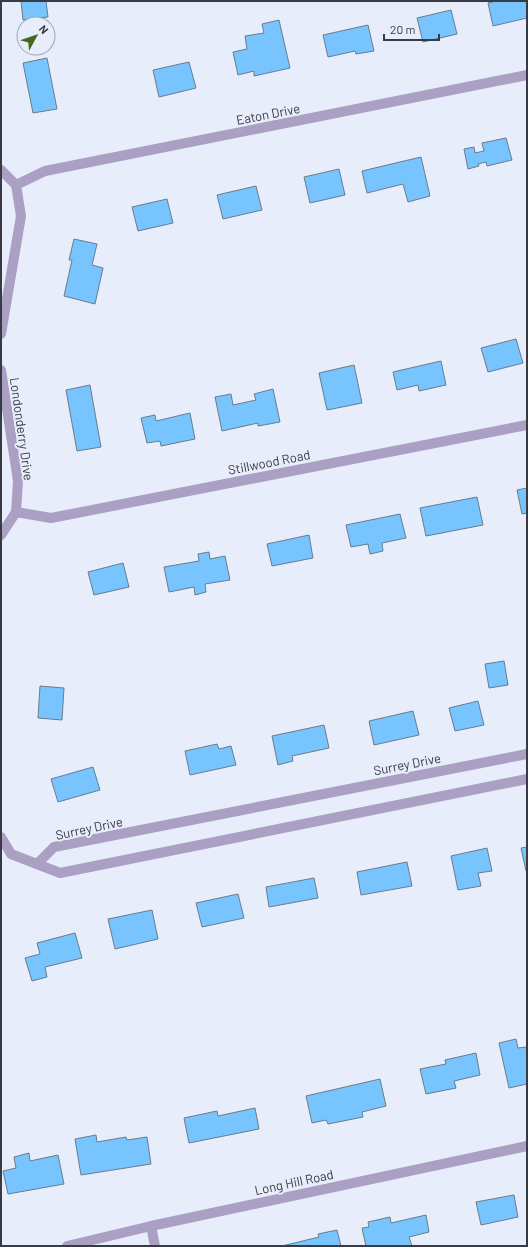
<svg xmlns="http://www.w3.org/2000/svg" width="528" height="1247" font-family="Barlow,sans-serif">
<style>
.building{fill:#78c4ff;stroke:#697c8c}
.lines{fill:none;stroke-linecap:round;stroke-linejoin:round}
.street{stroke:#aba0c3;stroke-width:10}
.labels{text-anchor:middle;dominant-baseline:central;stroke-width:4;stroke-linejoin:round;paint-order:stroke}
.street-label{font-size:13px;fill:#383b44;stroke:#e8edfb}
</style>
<rect width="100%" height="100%" fill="#e8edfb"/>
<g class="building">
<path d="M21,1H46L48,17L23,20Z"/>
<path d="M496,1H527V18L493,26L488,3Z"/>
<path d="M451,10L457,34L423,42L417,18Z"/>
<path d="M279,20L290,68L254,76V71L238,75L233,52L247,49L245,36L264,33L262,24Z"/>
<path d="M368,25L374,51L356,54L355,51L328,57L323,35Z"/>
<path d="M47,58L57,109L33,113L23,63Z"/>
<path d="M189,62L196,88L159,97L153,70Z"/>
<path d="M506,138L512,160L487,166L486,162L478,164L479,166L468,169L464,149L474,147L475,153L484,151L482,143Z"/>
<path d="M421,157L430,196L408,202L403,184L367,193L362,171Z"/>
<path d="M339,169L345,195L310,203L304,177Z"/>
<path d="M256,186L262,210L223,219L217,195Z"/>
<path d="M167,199L173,223L138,231L132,207Z"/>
<path d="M74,239L97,244L92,265L103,268L95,304L64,296L72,260H69Z"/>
<path d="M516,339L523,363L488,372L481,348Z"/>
<path d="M441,361L446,385L419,391L418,385L397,390L393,372Z"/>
<path d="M354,365L362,403L327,410L319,373Z"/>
<path d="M90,385L101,447L77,451L66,390Z"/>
<path d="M273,389L280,422L258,426V423L222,431L215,397L231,394L233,405L256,400L254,394Z"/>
<path d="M190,413L195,439L161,446L160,441L147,443L141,418L155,415L156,421Z"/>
<path d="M527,488V513L522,514L517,490Z"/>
<path d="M477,497L483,525L426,536L420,508Z"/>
<path d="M400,514L406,538L382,543L383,551L370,554L368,544L351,547L346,525Z"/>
<path d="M309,535L313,558L272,566L267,544Z"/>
<path d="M209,552L210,559L225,556L230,580L205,584L206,592L195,595L194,587L169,592L164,567L199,561L198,554Z"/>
<path d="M123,563L129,587L94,595L88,572Z"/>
<path d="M504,661L508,685L489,688L485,664Z"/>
<path d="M40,686L64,688L62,720L38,718Z"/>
<path d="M478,701L484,725L455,731L449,708Z"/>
<path d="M413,711L419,735L374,745L369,721Z"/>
<path d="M324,725L329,748L292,756L293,761L278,765L272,736Z"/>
<path d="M217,744L219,749L231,746L236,765L190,775L185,751Z"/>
<path d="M93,767L100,790L58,802L51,779Z"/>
<path d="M527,847V871H526L521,848Z"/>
<path d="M487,848L492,871L478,873L481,886L458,890L451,856Z"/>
<path d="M407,862L412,886L361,895L357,872Z"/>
<path d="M314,878L318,898L269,907L266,887Z"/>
<path d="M238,894L244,918L202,927L196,903Z"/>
<path d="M152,910L158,939L115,949L108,919Z"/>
<path d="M75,933L82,958L45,967L47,977L32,981L25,958L40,954L37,943Z"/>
<path d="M516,1039L518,1048L527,1047V1084L509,1088L499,1043Z"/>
<path d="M476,1053L480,1075L454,1081L456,1088L426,1094L420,1069L446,1064L445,1060Z"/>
<path d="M380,1079L386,1106L362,1112L363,1117L328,1124L326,1120L312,1123L306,1096Z"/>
<path d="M255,1108L259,1129L189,1143L184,1118L217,1111L218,1116Z"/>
<path d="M96,1135L97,1142L126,1137L127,1140L147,1137L151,1164L81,1175L75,1139Z"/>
<path d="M29,1153L30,1161L58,1155L64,1184L8,1194L3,1171L16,1168L14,1157Z"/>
<path d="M514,1195L518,1217L481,1225L476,1202Z"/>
<path d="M426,1215L429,1232L409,1237L412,1246H366L362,1228L369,1227L368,1222L390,1217L391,1223Z"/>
<path d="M337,1230L341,1246H282L319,1237L318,1234Z"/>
</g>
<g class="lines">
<g class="street">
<path d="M1,170L16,185L21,216L1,334"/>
<path d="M16,185L45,171L527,75"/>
<path d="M1,370L18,481L16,512L1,535"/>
<path d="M16,512L51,518L527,425"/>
<path d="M1,837L11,854L60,873L527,779"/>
<path d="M37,864L54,847L527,754"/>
<path d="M151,1226L155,1246"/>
<path d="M67,1246L151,1226L527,1146"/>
</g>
</g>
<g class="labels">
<g class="street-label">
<text transform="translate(268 114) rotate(-11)">Eaton Drive</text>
<text transform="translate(22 429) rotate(82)">Londonderry Drive</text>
<text transform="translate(269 462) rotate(-11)">Stillwood Road</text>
<text transform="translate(407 764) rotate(-11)">Surrey Drive</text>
<text transform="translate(89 828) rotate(-12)">Surrey Drive</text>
<text transform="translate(294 1182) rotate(-12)">Long Hill Road</text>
</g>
</g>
<rect width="528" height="1247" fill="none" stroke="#383b44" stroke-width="4"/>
<g transform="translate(36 36) rotate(50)"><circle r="19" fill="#e8edfb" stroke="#a2a6b2"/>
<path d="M0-3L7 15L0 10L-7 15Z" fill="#47681f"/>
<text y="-6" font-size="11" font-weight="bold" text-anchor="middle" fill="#383b44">N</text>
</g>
<path d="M384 34v6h55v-6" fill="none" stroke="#383b44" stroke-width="2"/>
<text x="390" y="34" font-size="12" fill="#383b44" stroke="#e8edfb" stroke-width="3" paint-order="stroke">20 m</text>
</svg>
